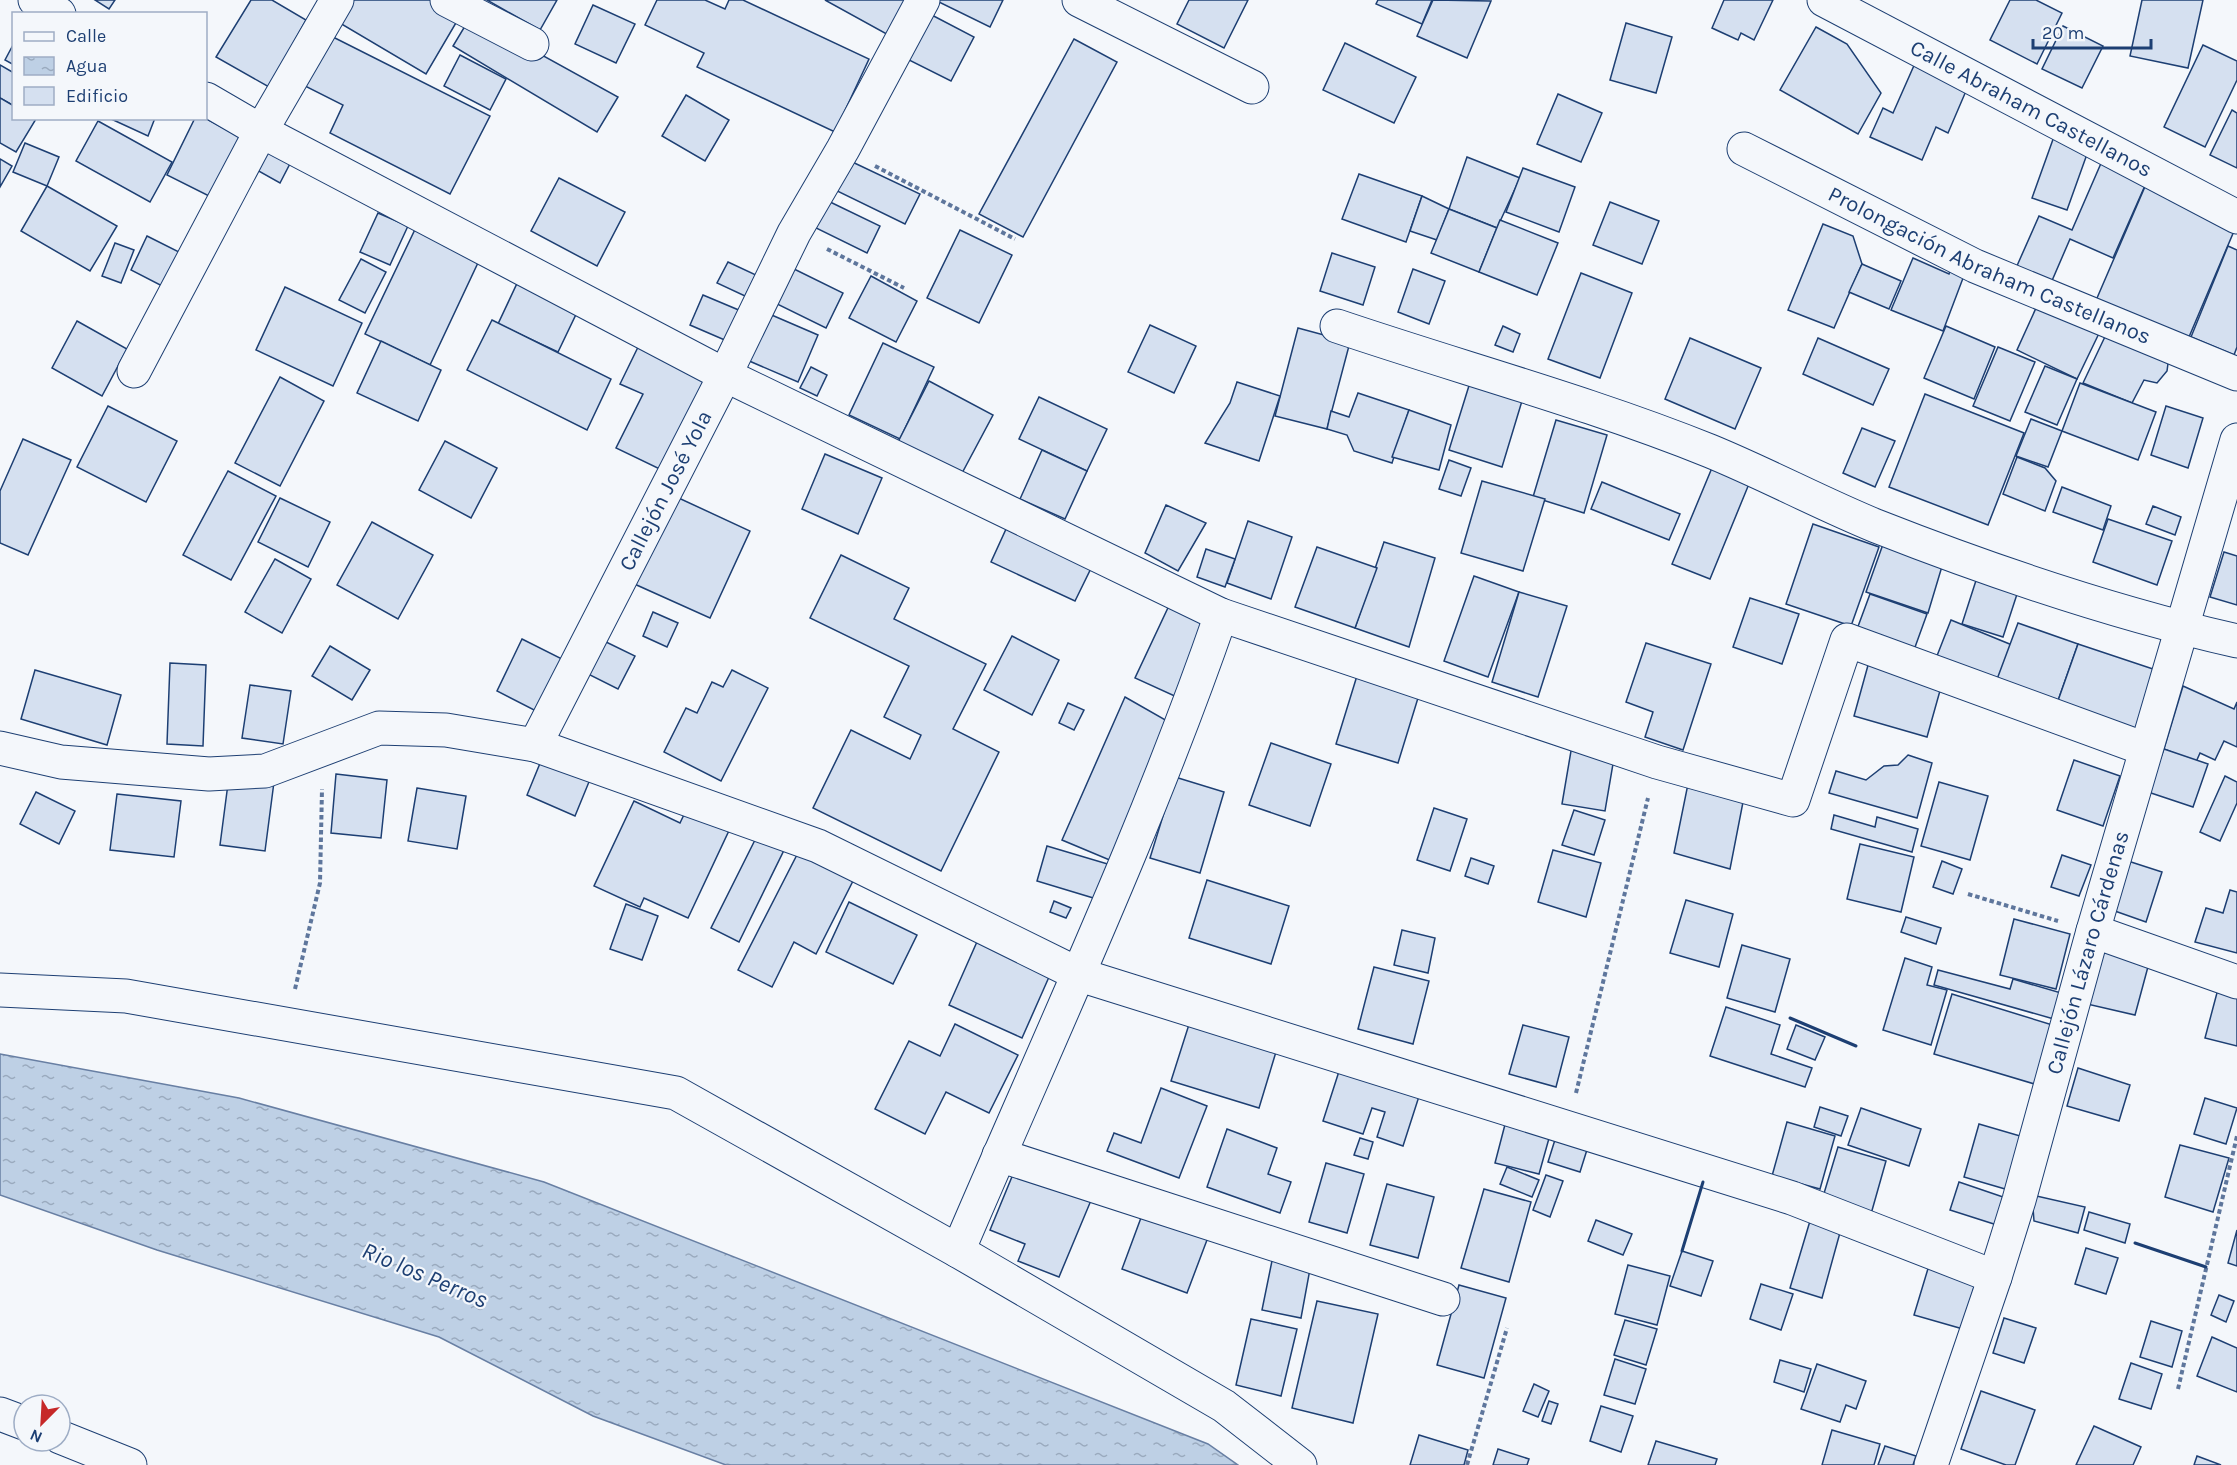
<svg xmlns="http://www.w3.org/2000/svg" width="2237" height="1465" font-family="Karla,sans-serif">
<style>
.water{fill:url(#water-ripples);stroke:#687fa3;stroke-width:1.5}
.building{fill:#d5e0f0;stroke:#1d3f73;stroke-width:1.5}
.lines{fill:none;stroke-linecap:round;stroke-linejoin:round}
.minor-casing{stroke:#1d3f73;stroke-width:35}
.path{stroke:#5e769c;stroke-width:4;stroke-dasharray:4.5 3;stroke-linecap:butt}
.minor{stroke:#f4f7fb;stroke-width:33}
.wall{stroke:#1d3f73;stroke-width:3}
.labels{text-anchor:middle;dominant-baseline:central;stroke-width:4.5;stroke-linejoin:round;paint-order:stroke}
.street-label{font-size:22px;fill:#1d3f73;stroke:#f4f7fb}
.water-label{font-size:24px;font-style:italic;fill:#1d3f73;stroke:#f4f7fb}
</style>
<defs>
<pattern id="water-ripples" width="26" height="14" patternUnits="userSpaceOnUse" patternTransform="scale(1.5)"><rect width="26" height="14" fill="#bed0e5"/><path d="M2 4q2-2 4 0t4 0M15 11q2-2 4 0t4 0" fill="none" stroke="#9aaabe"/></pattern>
</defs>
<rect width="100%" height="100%" fill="#f4f7fb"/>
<path class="water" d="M0,1054L239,1098L544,1182L1208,1444L1238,1465H726L593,1416L439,1337L157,1250L0,1195Z"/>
<g class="building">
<path d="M95,0H115L109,9Z"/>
<path d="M251,0H272L306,20L269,87L216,57Z"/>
<path d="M344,0H432L460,16L426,74L333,19Z"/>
<path d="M487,0H557L540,30Z"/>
<path d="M657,0H705L725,9L729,0H743L869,59L835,132L697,67L704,53L645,25Z"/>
<path d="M825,0H911L892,37Z"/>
<path d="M935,0H1003L990,27Z"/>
<path d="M1189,0H1248L1224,48L1177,24Z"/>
<path d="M1378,0H1432L1422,24L1376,4Z"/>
<path d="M1433,0L1491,1L1467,58L1417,36Z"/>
<path d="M1773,0L1754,40L1741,33L1738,40L1712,28L1724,0Z"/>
<path d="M2010,0H2036L2062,13L2037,64L1990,40Z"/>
<path d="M2142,0H2203L2188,68L2130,56Z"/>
<path d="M593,5L635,24L616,63L575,44Z"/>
<path d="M926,12L974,37L951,81L903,57Z"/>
<path d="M471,16L618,97L597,132L453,46Z"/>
<path d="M1626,23L1672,37L1656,93L1610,80Z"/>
<path d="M2063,26L2103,46L2082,88L2042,69Z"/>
<path d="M1816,27L1847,44L1881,93L1858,134L1780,90Z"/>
<path d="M329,35L490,116L450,194L330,133L343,105L303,85Z"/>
<path d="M1074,39L1117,62L1023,237L979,214Z"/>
<path d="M14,43V65L5,60Z"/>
<path d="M1345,43L1416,77L1394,123L1323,90Z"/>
<path d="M2203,45L2237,61V80L2205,147L2164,127Z"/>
<path d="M460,55L506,79L490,110L444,86Z"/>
<path d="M1916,61L1969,84L1948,133L1936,127L1922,160L1870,137L1883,108L1893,113Z"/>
<path d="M0,65L14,73V106L0,98Z"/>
<path d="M1558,94L1602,113L1581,162L1537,144Z"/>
<path d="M686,95L729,120L705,161L662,136Z"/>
<path d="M0,98L14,106V118L36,119L16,152L0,143Z"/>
<path d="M2232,110L2237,113V168L2210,155Z"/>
<path d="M109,118H155L148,136Z"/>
<path d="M195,118H205L242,138L211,197L167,175Z"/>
<path d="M98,121L172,162L150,202L76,161Z"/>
<path d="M2056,131L2091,143L2067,210L2032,198Z"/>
<path d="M271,138L296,152L280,183L255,169Z"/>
<path d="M25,143L59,157L47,186L13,172Z"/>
<path d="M1467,157L1520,178L1497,228L1449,209Z"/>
<path d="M0,159L12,166L0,187Z"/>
<path d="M846,159L920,194L905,224L831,188Z"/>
<path d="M2102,161L2147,181L2113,258L2070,239L2051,283L2016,268L2039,216L2072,230Z"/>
<path d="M1523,168L1575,187L1559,232L1506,212Z"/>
<path d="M1359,174L1422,196L1406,242L1342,219Z"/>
<path d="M559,178L625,212L597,266L531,231Z"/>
<path d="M2147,182L2237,224L2186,344L2094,305Z"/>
<path d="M47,186L117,226L90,271L21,231Z"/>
<path d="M1422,196L1449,209L1437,240L1410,231Z"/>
<path d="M826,200L880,226L867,253L814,227Z"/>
<path d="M1610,202L1659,221L1642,264L1593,245Z"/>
<path d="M1449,209L1497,228L1479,272L1431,253Z"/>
<path d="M378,213L408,226L390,265L360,252Z"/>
<path d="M420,219L484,250L430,365L365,334Z"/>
<path d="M1500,220L1558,243L1537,295L1479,272Z"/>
<path d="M1823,224L1853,236L1862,264L1834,328L1788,310Z"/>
<path d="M960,230L1012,255L979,323L927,298Z"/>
<path d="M147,236L183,254L166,288L131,270Z"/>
<path d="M115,243L134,250L121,283L102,276Z"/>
<path d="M2228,246L2237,250V347L2234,355L2191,337Z"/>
<path d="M1332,253L1375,267L1363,305L1320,291Z"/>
<path d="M1913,258L1949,274L1954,259L1968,265L1943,331L1891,310Z"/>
<path d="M361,259L386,272L365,313L339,300Z"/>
<path d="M728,262L756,275L745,296L717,283Z"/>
<path d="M1862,264L1901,281L1889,309L1849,292Z"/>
<path d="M790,267L843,293L826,328L773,302Z"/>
<path d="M1413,269L1445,281L1429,324L1398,312Z"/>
<path d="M1581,273L1632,293L1600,378L1548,359Z"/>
<path d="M871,276L917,301L896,342L849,318Z"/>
<path d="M520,277L580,306L558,352L498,324Z"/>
<path d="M285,287L362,323L333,386L256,350Z"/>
<path d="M703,295L741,311L727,341L690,325Z"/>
<path d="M2041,297L2104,323L2077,379L2017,350Z"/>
<path d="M767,313L818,335L798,382L747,360Z"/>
<path d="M492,320L611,379L587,430L467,370Z"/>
<path d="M77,321L127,349L102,396L52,368Z"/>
<path d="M2111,324L2169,356L2167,371L2157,383L2144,380L2132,403L2083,383Z"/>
<path d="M1150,325L1196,346L1174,393L1128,372Z"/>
<path d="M1503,326L1520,334L1513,352L1495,345Z"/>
<path d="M1946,326L1995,347L1974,399L1924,378Z"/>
<path d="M1298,328L1350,342L1327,429L1275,416Z"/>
<path d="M1690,338L1761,368L1735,429L1665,399Z"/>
<path d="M1818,338L1889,369L1873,405L1803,374Z"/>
<path d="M642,339L715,373L668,473L616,448L643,394L620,384Z"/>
<path d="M381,341L441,370L418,421L357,393Z"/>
<path d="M883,343L934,367L900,439L849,415Z"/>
<path d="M1998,347L2035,362L2010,421L1973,406Z"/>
<path d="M2045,366L2077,379L2057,425L2025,412Z"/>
<path d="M811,367L827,375L817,396L800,388Z"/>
<path d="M1472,376L1525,391L1502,467L1449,450Z"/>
<path d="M280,377L324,401L280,486L235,463Z"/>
<path d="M929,381L993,415L961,475L898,442Z"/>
<path d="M1237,382L1280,396L1259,461L1205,443L1230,403Z"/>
<path d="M2080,383L2156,412L2138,460L2062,431Z"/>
<path d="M1358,393L1409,410L1392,463L1354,451L1347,435L1327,429L1331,411L1349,417Z"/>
<path d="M1925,394L2024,433L1988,525L1889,487Z"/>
<path d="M1039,397L1107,429L1087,471L1019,439Z"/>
<path d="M108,406L177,441L146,502L77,467Z"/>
<path d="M2166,406L2203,418L2188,468L2151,455Z"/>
<path d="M1409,410L1451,425L1439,470L1392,457Z"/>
<path d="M2031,419L2062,431L2048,467L2016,456Z"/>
<path d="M1556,420L1607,435L1584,513L1533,497Z"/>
<path d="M1862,428L1895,441L1875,487L1843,473Z"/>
<path d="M23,439L71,460L28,555L0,543V491Z"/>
<path d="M445,441L497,468L471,518L419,490Z"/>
<path d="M1042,450L1087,471L1065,519L1020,499Z"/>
<path d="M825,454L882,478L858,534L802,509Z"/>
<path d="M2017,457L2045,468L2056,481L2045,511L2003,494Z"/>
<path d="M1449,460L1471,468L1461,496L1439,489Z"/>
<path d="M1714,463L1751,479L1710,579L1672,564Z"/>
<path d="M228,471L276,496L231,580L183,555Z"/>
<path d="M1482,481L1545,499L1523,571L1461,553Z"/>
<path d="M1602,482L1680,514L1669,540L1591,509Z"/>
<path d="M2062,487L2111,506L2103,530L2053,512Z"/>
<path d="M670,494L750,531L710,618L630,582Z"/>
<path d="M280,498L330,522L308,567L258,542Z"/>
<path d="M1166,505L1206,523L1178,571L1145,553Z"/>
<path d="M2153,506L2181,517L2175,535L2146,524Z"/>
<path d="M1012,516L1097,556L1075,601L991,562Z"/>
<path d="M2108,519L2172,541L2157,585L2093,562Z"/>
<path d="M1248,521L1292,537L1271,599L1227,583Z"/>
<path d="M372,522L433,555L398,619L337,585Z"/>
<path d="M1813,524L1879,547L1851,626L1786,604Z"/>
<path d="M1887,533L1946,553L1928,613L1866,592Z"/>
<path d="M1384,542L1435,558L1409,647L1355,628Z"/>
<path d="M1317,547L1377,568L1355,628L1295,607Z"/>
<path d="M1206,549L1235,559L1225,587L1197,577Z"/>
<path d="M2224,552L2237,556V605L2210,597Z"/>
<path d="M841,555L909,588L894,619L986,664L953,729L999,752L941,871L813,808L851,730L910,759L921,735L884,717L909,666L810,618Z"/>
<path d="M275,559L311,579L282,633L245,612Z"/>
<path d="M1980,568L2021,582L2003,637L1962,624Z"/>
<path d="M1474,576L1519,592L1488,677L1444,661Z"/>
<path d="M1519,592L1567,606L1538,697L1492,682Z"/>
<path d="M1870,594L1927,614L1910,661L1853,640Z"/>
<path d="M1174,595L1218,615L1179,698L1135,678Z"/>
<path d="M1750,598L1799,614L1782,664L1733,647Z"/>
<path d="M653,612L678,623L667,647L643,636Z"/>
<path d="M1951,620L2012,645L1993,690L1933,666Z"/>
<path d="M2018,623L2078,644L2054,712L1993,690Z"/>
<path d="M1012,636L1059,660L1032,715L984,690Z"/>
<path d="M522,639L564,660L538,712L497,691Z"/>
<path d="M602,640L635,656L618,689L586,673Z"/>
<path d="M1646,643L1711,664L1683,750L1645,737L1653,712L1626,702Z"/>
<path d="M2078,644L2156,670L2133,741L2054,712Z"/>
<path d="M330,646L370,670L352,700L312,676Z"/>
<path d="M1870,658L1943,680L1927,737L1854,716Z"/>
<path d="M170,663L206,665L203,746L167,744Z"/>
<path d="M1360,666L1422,685L1398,763L1336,744Z"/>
<path d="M35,670L121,695L107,745L21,719Z"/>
<path d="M732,670L768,688L721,781L664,752L686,708L697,713L712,682L723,687Z"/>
<path d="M250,685L291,691L283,744L242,738Z"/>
<path d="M2183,686L2234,709L2237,702V747L2224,741L2215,760L2200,753L2196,762L2164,749Z"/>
<path d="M1125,697L1169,722L1112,861L1062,840Z"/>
<path d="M1068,703L1084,710L1074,730L1059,723Z"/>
<path d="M1271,743L1331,764L1310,826L1249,805Z"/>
<path d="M1572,745L1615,752L1605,811L1562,804Z"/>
<path d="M2164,749L2208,764L2193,807L2148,792Z"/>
<path d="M1908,755L1932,763L1917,818L1829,793L1836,771L1866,780L1884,766L1898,765Z"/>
<path d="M543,756L591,777L575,816L527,795Z"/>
<path d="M2074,760L2120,776L2103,826L2057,810Z"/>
<path d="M336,774L387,780L381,838L331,833Z"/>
<path d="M1690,774L1744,797L1730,869L1674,853Z"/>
<path d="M229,776L274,782L265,851L220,845Z"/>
<path d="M2225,776L2237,782V803L2220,841L2200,832Z"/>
<path d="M1175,777L1224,792L1200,873L1150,858Z"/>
<path d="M1939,782L1988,796L1970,860L1921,846Z"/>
<path d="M417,788L466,796L457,849L408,841Z"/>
<path d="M36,792L75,811L59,844L20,824Z"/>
<path d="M117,794L181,801L174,857L110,850Z"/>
<path d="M634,801L680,823L690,802L733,822L688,918L644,898L640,907L594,886Z"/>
<path d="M1434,808L1467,819L1450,871L1417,860Z"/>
<path d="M1574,810L1605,820L1594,855L1562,845Z"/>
<path d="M1834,815L1875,827L1877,817L1918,829L1912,852L1831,829Z"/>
<path d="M761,828L788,842L739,942L711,928Z"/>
<path d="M1860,844L1914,857L1901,912L1847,899Z"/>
<path d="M802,845L857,873L816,954L794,942L772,987L738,970Z"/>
<path d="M1047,846L1111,865L1100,900L1037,881Z"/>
<path d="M1553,850L1601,863L1586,917L1538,902Z"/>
<path d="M2062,855L2091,865L2079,896L2051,887Z"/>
<path d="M1471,858L1494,866L1488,884L1465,876Z"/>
<path d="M1942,861L1962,869L1953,894L1933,887Z"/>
<path d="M2128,861L2162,872L2146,922L2112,910Z"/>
<path d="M1207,880L1289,906L1271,964L1189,938Z"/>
<path d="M2230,890L2237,892V953L2195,942L2206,908L2223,913Z"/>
<path d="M1686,900L1733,914L1719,967L1670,953Z"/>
<path d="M1054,901L1071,908L1066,918L1050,912Z"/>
<path d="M849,902L917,935L893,984L826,952Z"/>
<path d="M626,904L658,916L642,960L610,949Z"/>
<path d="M1906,917L1941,928L1936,944L1901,932Z"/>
<path d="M2014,919L2070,934L2056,989L2000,975Z"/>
<path d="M1402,930L1435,938L1428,973L1394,965Z"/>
<path d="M980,935L1053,968L1022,1038L949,1005Z"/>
<path d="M1742,945L1790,959L1775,1012L1727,998Z"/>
<path d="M2100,951L2149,963L2135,1015L2087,1004Z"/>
<path d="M1905,958L1932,967L1927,985L1947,990L1931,1045L1883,1030Z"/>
<path d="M1374,967L1429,981L1413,1044L1358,1029Z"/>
<path d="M1938,970L2010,989L2013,979L2068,995L2061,1021L1934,985Z"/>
<path d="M2218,989L2237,994V1046L2205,1038Z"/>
<path d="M1952,994L2059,1027L2041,1086L1934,1054Z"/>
<path d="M1726,1007L1780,1025L1771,1054L1812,1068L1805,1087L1710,1056Z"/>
<path d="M1192,1015L1279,1042L1259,1108L1171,1081Z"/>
<path d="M955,1024L1018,1055L989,1113L946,1092L925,1134L875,1109L909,1041L940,1056Z"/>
<path d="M1523,1025L1569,1037L1556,1087L1509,1074Z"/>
<path d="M1796,1025L1825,1037L1815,1060L1787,1049Z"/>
<path d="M1342,1062L1422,1087L1403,1146L1377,1137L1385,1112L1372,1108L1363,1134L1323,1121Z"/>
<path d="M2078,1068L2130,1085L2119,1121L2067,1106Z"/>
<path d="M1161,1088L1207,1106L1179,1178L1107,1151L1114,1133L1141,1143Z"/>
<path d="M2205,1098L2237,1108L2226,1144L2194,1134Z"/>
<path d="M1820,1107L1848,1116L1841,1136L1814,1127Z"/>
<path d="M1861,1108L1921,1129L1909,1166L1848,1145Z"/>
<path d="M1508,1113L1553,1124L1539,1174L1495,1163Z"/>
<path d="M1787,1122L1835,1136L1820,1189L1772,1176Z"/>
<path d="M1979,1124L2027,1138L2012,1191L1964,1177Z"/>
<path d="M1559,1127L1591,1137L1580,1172L1548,1162Z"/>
<path d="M1227,1129L1277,1148L1268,1174L1291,1182L1280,1213L1207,1187Z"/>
<path d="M1360,1138L1373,1142L1368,1159L1354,1155Z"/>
<path d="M2180,1145L2229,1158L2213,1212L2165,1197Z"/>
<path d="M1838,1147L1886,1161L1871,1214L1822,1200Z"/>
<path d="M1326,1163L1364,1174L1347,1233L1309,1222Z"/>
<path d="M1016,1167L1092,1198L1059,1277L1018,1261L1025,1244L990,1230Z"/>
<path d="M1507,1167L1539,1180L1532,1197L1500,1184Z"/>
<path d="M1546,1175L1563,1181L1550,1217L1533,1210Z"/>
<path d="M1959,1182L2006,1198L1997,1225L1950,1210Z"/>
<path d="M1387,1184L1434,1197L1418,1258L1370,1245Z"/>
<path d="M1484,1189L1531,1202L1509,1282L1461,1268Z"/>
<path d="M2032,1195L2085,1207L2078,1233L2034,1221Z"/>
<path d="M1145,1207L1210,1232L1187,1293L1122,1269Z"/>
<path d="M2089,1212L2130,1224L2125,1243L2084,1230Z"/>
<path d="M1596,1220L1632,1234L1623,1255L1588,1241Z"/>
<path d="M1810,1221L1841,1229L1822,1298L1790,1288Z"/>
<path d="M2237,1230V1266L2228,1263Z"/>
<path d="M2086,1248L2118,1258L2106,1294L2075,1284Z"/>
<path d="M1274,1251L1312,1258L1301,1318L1262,1310Z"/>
<path d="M1682,1251L1713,1261L1701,1296L1670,1286Z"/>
<path d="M1930,1262L1977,1276L1963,1329L1914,1315Z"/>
<path d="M1628,1265L1670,1276L1657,1325L1615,1314Z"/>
<path d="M1761,1284L1793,1294L1781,1330L1750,1319Z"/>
<path d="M1459,1285L1506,1298L1484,1378L1437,1365Z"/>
<path d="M2219,1295L2234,1301L2226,1322L2211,1315Z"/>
<path d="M1317,1301L1378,1314L1353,1423L1292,1408Z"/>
<path d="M2004,1318L2036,1328L2024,1363L1993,1353Z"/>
<path d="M1251,1319L1297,1329L1281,1396L1236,1385Z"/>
<path d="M1625,1320L1657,1329L1646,1365L1614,1355Z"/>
<path d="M2151,1321L2182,1331L2172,1367L2140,1357Z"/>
<path d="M2212,1337L2237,1348V1392L2197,1376Z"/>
<path d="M1615,1359L1646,1369L1635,1404L1604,1395Z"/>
<path d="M1780,1360L1811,1369L1804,1392L1774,1382Z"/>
<path d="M2131,1363L2162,1374L2151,1409L2119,1399Z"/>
<path d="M1817,1364L1866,1381L1856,1409L1846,1405L1840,1422L1801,1409Z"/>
<path d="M1534,1384L1549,1391L1538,1417L1523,1411Z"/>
<path d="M1981,1391L2035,1410L2015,1465H2006L1961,1449Z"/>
<path d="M1549,1401L1558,1404L1551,1424L1542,1421Z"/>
<path d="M1601,1406L1633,1416L1621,1452L1590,1441Z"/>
<path d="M2094,1426L2141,1447L2133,1465H2076Z"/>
<path d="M1832,1430L1880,1444L1874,1465H1822Z"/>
<path d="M1419,1435L1468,1450L1464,1465H1410Z"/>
<path d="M1656,1441L1717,1459L1715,1465H1648Z"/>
<path d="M1885,1446L1916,1456L1913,1465H1878Z"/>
<path d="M1498,1449L1529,1459L1527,1465H1493Z"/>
<path d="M2197,1456L2221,1465H2194Z"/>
</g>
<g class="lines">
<g class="minor-casing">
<g id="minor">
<path d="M35,0L59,14"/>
<path d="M447,0L532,44"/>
<path d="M1079,0L1252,87"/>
<path id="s1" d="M1824,0L2237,217"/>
<path d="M206,99L261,131L725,375L1221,615L1657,762L1793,800L1847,640L2145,749"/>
<path id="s2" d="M1744,149L1975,266L2237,374"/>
<path d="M1337,326C1461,368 1588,402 1710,451C1766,474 1820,503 1876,526C1993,572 2114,613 2237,641"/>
<path d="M134,371L261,131L337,0"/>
<path id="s3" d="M535,745L725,375L794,233L843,149L923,0"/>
<path d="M0,748L61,762L209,774L265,771L379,728L446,730L535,745L818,846L1080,975L1792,1198L1995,1277"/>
<path d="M2093,931L2237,982"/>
<path d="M0,990L126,996L676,1093L958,1251L1224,1406L1300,1465"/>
<path d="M999,1155L1443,1299"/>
<path d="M958,1251C1048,1040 1146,832 1221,615"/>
<path d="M0,1414L24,1423"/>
<path d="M60,1437L130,1465"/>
<path id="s4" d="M1931,1465L1995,1277L2019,1200L2093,931L2237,440"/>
</g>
</g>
<g class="path">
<path d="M875,166L1015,239"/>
<path d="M827,249L904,288"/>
<path d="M1968,894L2058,921"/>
<path d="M295,989L320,883L322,789"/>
<path d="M1576,1093L1648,798"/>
<path d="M2178,1389L2237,1136"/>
<path d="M1467,1465L1507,1328"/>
</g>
<use href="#minor" class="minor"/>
<g class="wall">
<path d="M1790,1018L1856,1046"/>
<path d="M2135,1243L2206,1267"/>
<path d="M1682,1251L1703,1182"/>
</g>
</g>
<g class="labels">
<g class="street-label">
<text stroke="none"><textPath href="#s1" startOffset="234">Calle Abraham Castellanos</textPath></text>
<text stroke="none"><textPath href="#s2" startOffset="272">Prolongación Abraham Castellanos</textPath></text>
<text stroke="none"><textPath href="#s3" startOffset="286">Callejón José Yola</textPath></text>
<text stroke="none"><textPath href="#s4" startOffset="536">Callejón Lázaro Cárdenas</textPath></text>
</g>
<g class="water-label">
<text transform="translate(425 1275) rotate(23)">Rio los Perros</text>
</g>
</g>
<rect x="12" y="12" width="195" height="108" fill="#f4f7fb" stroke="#9eadc5" stroke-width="1.5"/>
<rect x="24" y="32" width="30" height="9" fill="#f4f7fb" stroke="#9eadc5" stroke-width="1.5"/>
<text x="66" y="42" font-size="18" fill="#1d3f73">Calle</text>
<rect x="24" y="57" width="30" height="18" fill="url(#water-ripples)" stroke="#9eadc5" stroke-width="1.5"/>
<text x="66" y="72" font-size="18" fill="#1d3f73">Agua</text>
<rect x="24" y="87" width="30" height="18" fill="#d5e0f0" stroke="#9eadc5" stroke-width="1.5"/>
<text x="66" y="102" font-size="18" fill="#1d3f73">Edificio</text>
<g transform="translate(42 1423) rotate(204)"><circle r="28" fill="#f4f7fb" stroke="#9eadc5" stroke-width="1.5"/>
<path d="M0-4.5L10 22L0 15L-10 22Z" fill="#c62828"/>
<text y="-9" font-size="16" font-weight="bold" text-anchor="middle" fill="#1d3f73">N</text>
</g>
<path d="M2033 39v9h118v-9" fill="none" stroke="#1d3f73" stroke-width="3"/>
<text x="2042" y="39" font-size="18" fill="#1d3f73" stroke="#f4f7fb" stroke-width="4.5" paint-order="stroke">20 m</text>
</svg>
